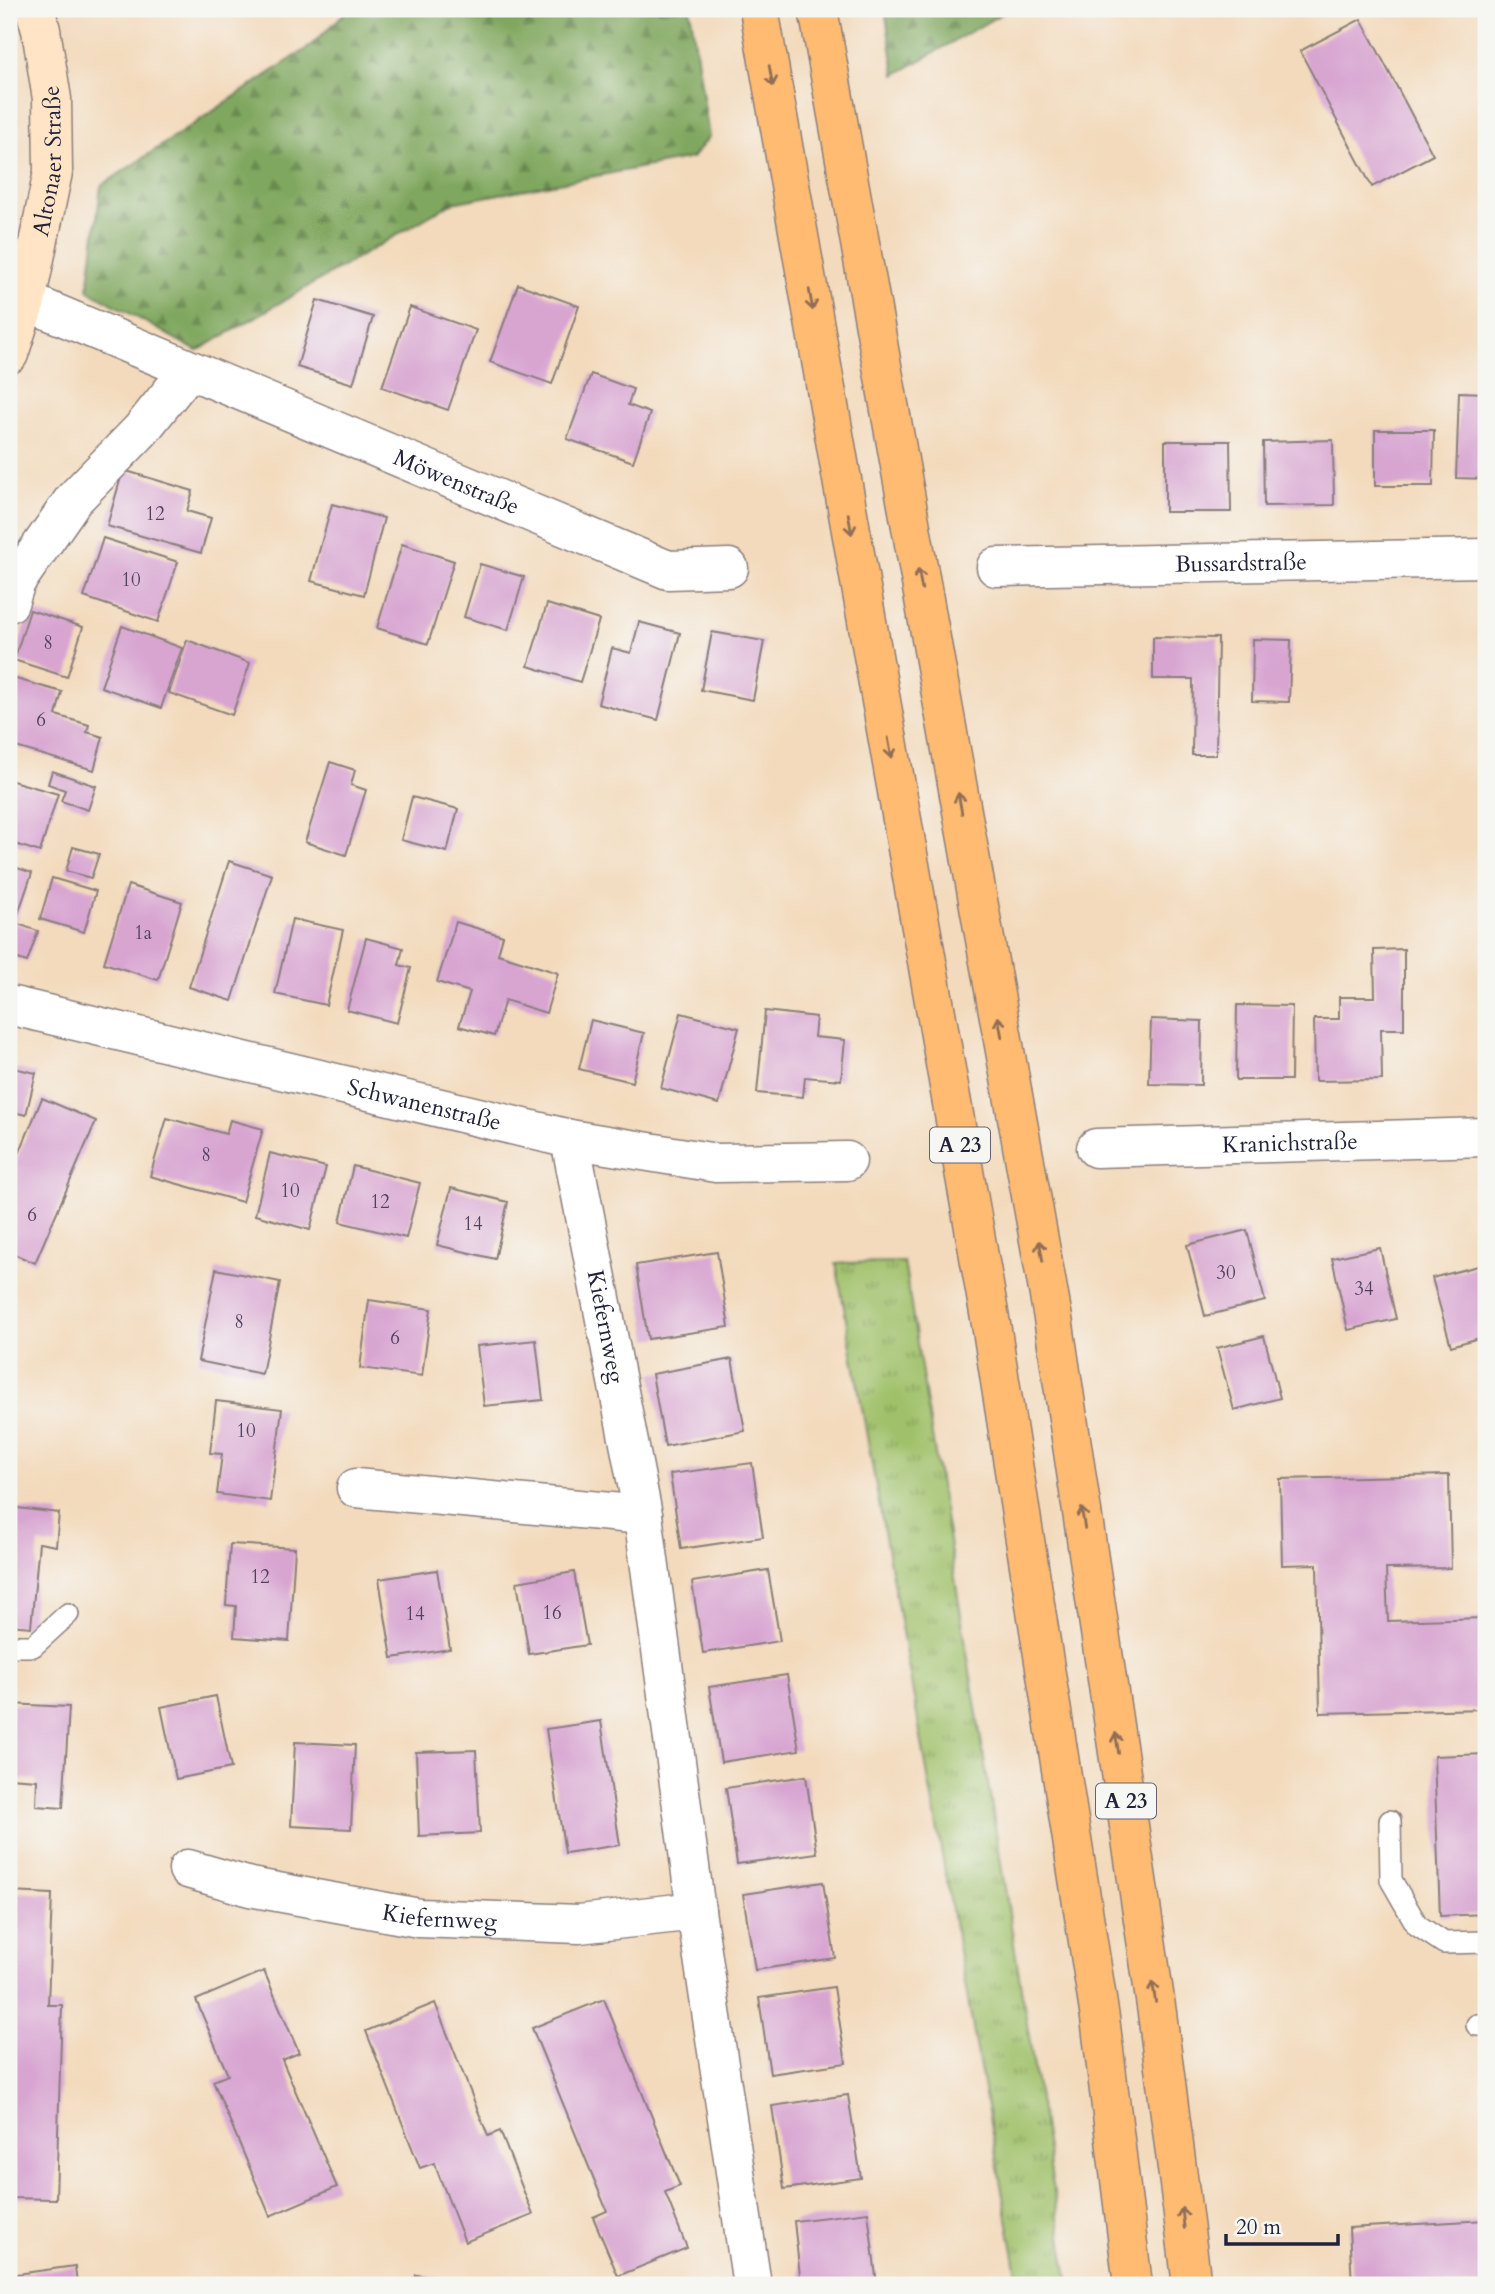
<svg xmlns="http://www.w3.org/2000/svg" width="1495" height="2294" font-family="Cardo,serif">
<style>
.grass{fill:url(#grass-tufts);stroke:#617252;stroke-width:2}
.forest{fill:url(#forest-firs);stroke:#51644c;stroke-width:2}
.building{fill:#d8a5d1}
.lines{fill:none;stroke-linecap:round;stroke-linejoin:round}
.service-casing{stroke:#8a7e7c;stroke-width:24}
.minor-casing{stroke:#8a7e7c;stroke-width:41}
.secondary-casing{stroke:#8a7e7c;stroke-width:41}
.motorway-casing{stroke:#8a7e7c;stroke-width:41}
.service{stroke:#fff;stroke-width:21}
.minor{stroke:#fff;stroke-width:38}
.secondary{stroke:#ffe4c6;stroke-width:38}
.motorway{stroke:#febb71;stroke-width:38}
.oneway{stroke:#906e56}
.labels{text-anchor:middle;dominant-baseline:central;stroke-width:5;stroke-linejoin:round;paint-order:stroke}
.number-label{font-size:19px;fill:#504360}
.shield{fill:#f6f6f2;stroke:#626272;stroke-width:2}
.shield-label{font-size:21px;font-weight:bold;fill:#22223b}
.street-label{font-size:23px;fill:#22223b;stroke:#f6f6f2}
</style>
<defs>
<pattern id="grass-tufts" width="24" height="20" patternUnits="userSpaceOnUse" patternTransform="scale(1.75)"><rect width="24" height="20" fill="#a0c16a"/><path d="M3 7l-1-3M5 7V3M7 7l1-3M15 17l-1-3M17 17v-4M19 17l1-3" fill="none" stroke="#829c58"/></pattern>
<pattern id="forest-firs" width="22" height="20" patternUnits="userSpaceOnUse" patternTransform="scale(1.75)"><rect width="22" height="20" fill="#80a75e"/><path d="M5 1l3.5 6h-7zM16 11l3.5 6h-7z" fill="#68884f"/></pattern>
</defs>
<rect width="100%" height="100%" fill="#f6f6f2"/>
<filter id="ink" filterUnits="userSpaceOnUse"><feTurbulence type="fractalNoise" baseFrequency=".0143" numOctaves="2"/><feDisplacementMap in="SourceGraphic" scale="14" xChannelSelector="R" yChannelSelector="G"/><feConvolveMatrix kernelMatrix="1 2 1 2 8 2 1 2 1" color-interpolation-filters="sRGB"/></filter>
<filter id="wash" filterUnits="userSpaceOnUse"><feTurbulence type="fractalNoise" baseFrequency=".00686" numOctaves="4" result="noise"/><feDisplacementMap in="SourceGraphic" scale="28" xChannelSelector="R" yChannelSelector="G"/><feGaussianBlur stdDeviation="1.57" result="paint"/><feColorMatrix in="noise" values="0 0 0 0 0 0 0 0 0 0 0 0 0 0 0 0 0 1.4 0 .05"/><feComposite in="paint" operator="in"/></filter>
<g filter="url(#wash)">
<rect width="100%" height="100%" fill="#f3dabc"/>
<path class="grass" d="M904,1262L1069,2285H1019L836,1263Z"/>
<g class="forest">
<path d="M349,9H690L709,137L692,158L452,203L197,351L88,290L101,186L309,47Z"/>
<path d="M885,9H1010L895,75Z"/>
</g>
<g id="blocks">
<g class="building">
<path d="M1361,19L1433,155L1372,187L1300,51Z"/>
<path d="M518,284L579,306L552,384L490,362Z"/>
<path d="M317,300L373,317L353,384L297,367Z"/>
<path d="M410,307L476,330L448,410L382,387Z"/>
<path d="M591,374L633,389L628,405L650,413L633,462L567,439Z"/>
<path d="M1459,392L1486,393V479L1456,478Z"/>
<path d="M1375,430H1434L1433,486H1375Z"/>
<path d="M1333,440L1334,505L1264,506L1263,442Z"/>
<path d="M1165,441H1230L1231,512H1165Z"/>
<path d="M123,470L193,491L187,511L211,518L201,553L107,526Z"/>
<path d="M332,504L384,518L364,595L311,581Z"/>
<path d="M103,538L178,562L158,622L84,597Z"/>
<path d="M402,544L454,561L428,644L377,628Z"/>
<path d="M480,564L524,577L508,630L464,617Z"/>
<path d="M547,604L599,620L580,682L528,666Z"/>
<path d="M30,610L83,627L67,677L14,660Z"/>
<path d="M639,622L680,633L658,720L598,704L612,648L631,653Z"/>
<path d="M122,626L182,648L161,708L101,687Z"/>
<path d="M712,632L764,641L753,700L701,690Z"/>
<path d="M1153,637L1218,638L1216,755H1192L1193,679H1153Z"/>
<path d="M1253,639L1291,640L1289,702L1252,701Z"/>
<path d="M187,640L250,663L232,715L169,693Z"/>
<path d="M9,677L62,692L56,715L89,725L87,732L103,737L94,770L9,745Z"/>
<path d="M330,762L355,770L351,785L366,790L346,855L305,842Z"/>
<path d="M52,771L96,786L88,810L61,801L65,790L48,784Z"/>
<path d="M9,780L58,794L40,852L9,842Z"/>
<path d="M412,797L458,809L447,852L401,840Z"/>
<path d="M73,847L99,854L91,878L66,871Z"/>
<path d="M229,861L272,875L232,1001L189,987Z"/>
<path d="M9,865L32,873L15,923L38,931L27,962L9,956Z"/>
<path d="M52,878L96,891L84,932L40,919Z"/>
<path d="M128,885L182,902L158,980L104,963Z"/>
<path d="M292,919L343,930L326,1005L275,994Z"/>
<path d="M456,922L503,936L498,954L558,973L546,1013L505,1000L494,1036L459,1026L470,992L437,982Z"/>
<path d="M366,938L403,948L399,965L411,968L397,1023L347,1010Z"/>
<path d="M1404,949V1029H1381L1382,1080L1315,1081L1314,1019H1339V997H1375L1374,950Z"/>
<path d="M1237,1005L1292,1006L1291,1080H1236Z"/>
<path d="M765,1011L816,1017L814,1037L845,1040L841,1080L805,1077L803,1097L757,1093Z"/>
<path d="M681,1013L739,1028L719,1104L661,1088Z"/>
<path d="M1151,1019L1202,1021L1201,1085L1149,1084Z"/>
<path d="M591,1020L644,1033L632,1082L579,1069Z"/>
<path d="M9,1067L36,1073L26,1115L9,1111Z"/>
<path d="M42,1098L96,1121L35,1263L9,1252V1178Z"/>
<path d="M167,1118L226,1134L230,1120L263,1129L242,1202L150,1176Z"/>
<path d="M270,1153L326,1167L310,1230L255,1215Z"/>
<path d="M353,1166L420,1183L406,1238L340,1222Z"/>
<path d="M451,1188L508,1202L495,1259L437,1245Z"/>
<path d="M1247,1230L1265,1301L1205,1316L1187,1245Z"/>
<path d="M1380,1248L1396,1319L1348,1330L1332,1258Z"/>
<path d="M717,1252L729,1327L648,1339L636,1265Z"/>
<path d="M1482,1265L1486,1279V1336L1451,1346L1432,1278Z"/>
<path d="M216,1269L280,1282L262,1374L198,1361Z"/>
<path d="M369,1300L431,1309L422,1376L360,1368Z"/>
<path d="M1264,1336L1280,1398L1234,1410L1217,1348Z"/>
<path d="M536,1340L543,1400L484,1406L477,1346Z"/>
<path d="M732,1359L745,1431L665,1446L652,1374Z"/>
<path d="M216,1401L282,1409L270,1501L217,1494L222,1454L210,1453Z"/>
<path d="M752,1463L763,1537L681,1549L670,1474Z"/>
<path d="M1449,1475L1451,1568L1386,1569L1388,1621L1483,1618L1486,1709L1320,1713L1317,1564L1282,1565L1280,1479Z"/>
<path d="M9,1507L59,1513L56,1546L39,1543L31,1627L9,1625Z"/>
<path d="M230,1544L295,1548L289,1641L234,1637L236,1606L226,1605Z"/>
<path d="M437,1570L450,1649L392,1658L379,1579Z"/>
<path d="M768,1570L780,1641L703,1653L692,1582Z"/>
<path d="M574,1572L587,1645L529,1654L517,1582Z"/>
<path d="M787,1675L799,1750L721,1762L709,1687Z"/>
<path d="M216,1696L231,1768L176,1779L161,1707Z"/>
<path d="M9,1704L69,1707L63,1808L36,1806L37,1780L9,1778Z"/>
<path d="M601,1721L620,1845L565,1853L546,1729Z"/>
<path d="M295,1742L355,1745L351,1829L291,1826Z"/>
<path d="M476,1750L480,1833L419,1836L416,1752Z"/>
<path d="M1486,1754V1914L1440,1916L1434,1756Z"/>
<path d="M806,1776L817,1853L737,1864L726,1788Z"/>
<path d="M823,1882L835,1958L755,1970L743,1894Z"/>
<path d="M9,1892L52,1894L48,2005H62L56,2199L9,2198Z"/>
<path d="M264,1971L299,2053L282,2060L337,2187L270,2216L213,2081L228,2075L196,2000Z"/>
<path d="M834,1987L846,2063L770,2074L759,1998Z"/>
<path d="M604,1999L680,2186L665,2192L687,2248L618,2276L593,2217L607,2211L532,2028Z"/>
<path d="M435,2003L488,2136L500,2131L533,2215L465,2242L434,2163L420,2168L366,2031Z"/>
<path d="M848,2095L861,2178L784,2189L772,2106Z"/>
<path d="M868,2212L877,2285H801L794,2221Z"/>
<path d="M1486,2220V2285H1352L1349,2228Z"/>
<path d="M75,2266L77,2285H9V2275Z"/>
<path d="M416,2275L486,2284V2285H415Z"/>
</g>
</g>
</g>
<g filter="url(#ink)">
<use href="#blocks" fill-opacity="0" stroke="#8a7e7c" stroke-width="2"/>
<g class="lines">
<g class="service-casing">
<g id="service">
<path d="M9,1646H33L68,1614"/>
<path d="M1390,1821L1391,1880L1417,1925L1444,1943L1486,1942"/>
<path d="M1477,2025H1486"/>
</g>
</g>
<g class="minor-casing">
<g id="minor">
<path id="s1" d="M26,301L668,570L729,568"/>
<path id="s2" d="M996,567L1486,558"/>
<path d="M9,603L16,582L73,500L141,430L189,370"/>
<path id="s3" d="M9,1005L570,1139L716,1163L847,1161"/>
<path id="s4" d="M570,1139L643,1515L696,1911L752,2285"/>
<path id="s5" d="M1096,1148L1486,1137"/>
<path d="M356,1488L643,1515"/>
<path id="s6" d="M188,1869L250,1887L419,1918L579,1924L696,1911"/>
</g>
</g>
<g class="secondary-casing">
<g id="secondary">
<path id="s7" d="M9,354L26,301L53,172L52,99L41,30L35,9"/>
</g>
</g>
<g class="motorway-casing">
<g id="motorway">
<path d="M759,9L992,1330L1100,2018L1133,2285"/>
<path d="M818,9L1053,1318L1157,2013L1192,2285"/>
</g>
</g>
<use href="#service" class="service"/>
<use href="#minor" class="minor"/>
<use href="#secondary" class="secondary"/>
<use href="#motorway" class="motorway"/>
</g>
<defs><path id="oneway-shaft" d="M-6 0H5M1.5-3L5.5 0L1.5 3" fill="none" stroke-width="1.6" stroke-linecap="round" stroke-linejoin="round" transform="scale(1.75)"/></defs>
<g class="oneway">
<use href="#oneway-shaft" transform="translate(771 76) rotate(80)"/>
<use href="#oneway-shaft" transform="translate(811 300) rotate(80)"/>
<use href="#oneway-shaft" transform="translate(850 524) rotate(80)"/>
<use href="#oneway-shaft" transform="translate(920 579) rotate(-100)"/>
<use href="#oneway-shaft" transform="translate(890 748) rotate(80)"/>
<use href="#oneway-shaft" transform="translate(960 803) rotate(-100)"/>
<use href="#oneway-shaft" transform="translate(1000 1027) rotate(-100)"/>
<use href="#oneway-shaft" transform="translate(1041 1251) rotate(-100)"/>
<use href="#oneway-shaft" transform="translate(1083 1518) rotate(-99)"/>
<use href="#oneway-shaft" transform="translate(1117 1743) rotate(-99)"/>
<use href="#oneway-shaft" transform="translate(1154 1992) rotate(-99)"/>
<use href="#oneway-shaft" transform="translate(1183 2218) rotate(-97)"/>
</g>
</g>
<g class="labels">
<g class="number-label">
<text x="155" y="514">12</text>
<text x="131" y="580">10</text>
<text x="48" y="643">8</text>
<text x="41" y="720">6</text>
<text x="143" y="933">1a</text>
<text x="206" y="1155">8</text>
<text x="290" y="1191">10</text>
<text x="380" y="1202">12</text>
<text x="32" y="1215">6</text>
<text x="473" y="1224">14</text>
<text x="1226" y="1273">30</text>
<text x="1364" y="1289">34</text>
<text x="239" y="1322">8</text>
<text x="395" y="1338">6</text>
<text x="246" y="1431">10</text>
<text x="260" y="1577">12</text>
<text x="552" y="1613">16</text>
<text x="415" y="1614">14</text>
</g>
<g class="shield">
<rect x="930" y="1127.5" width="60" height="35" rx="5"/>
<rect x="1096" y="1783.5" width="60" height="35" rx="5"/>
</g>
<g class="shield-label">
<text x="960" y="1145">A 23</text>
<text x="1126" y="1801">A 23</text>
</g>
<g class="street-label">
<text stroke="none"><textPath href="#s7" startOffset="198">Altonaer Straße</textPath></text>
<text stroke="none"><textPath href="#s1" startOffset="467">Möwenstraße</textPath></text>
<text stroke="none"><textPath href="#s2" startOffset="245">Bussardstraße</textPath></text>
<text stroke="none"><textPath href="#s3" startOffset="427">Schwanenstraße</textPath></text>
<text stroke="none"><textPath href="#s5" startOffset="194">Kranichstraße</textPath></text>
<text stroke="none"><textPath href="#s4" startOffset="191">Kiefernweg</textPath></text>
<text stroke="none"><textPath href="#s6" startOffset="257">Kiefernweg</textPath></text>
</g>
</g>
<rect width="1495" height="2294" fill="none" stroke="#f6f6f2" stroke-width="35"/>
<path d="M1226 2234v10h112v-10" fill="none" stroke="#22223b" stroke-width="3.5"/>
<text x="1236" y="2234" font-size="21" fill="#22223b" stroke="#f6f6f2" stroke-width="5" paint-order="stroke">20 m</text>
</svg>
